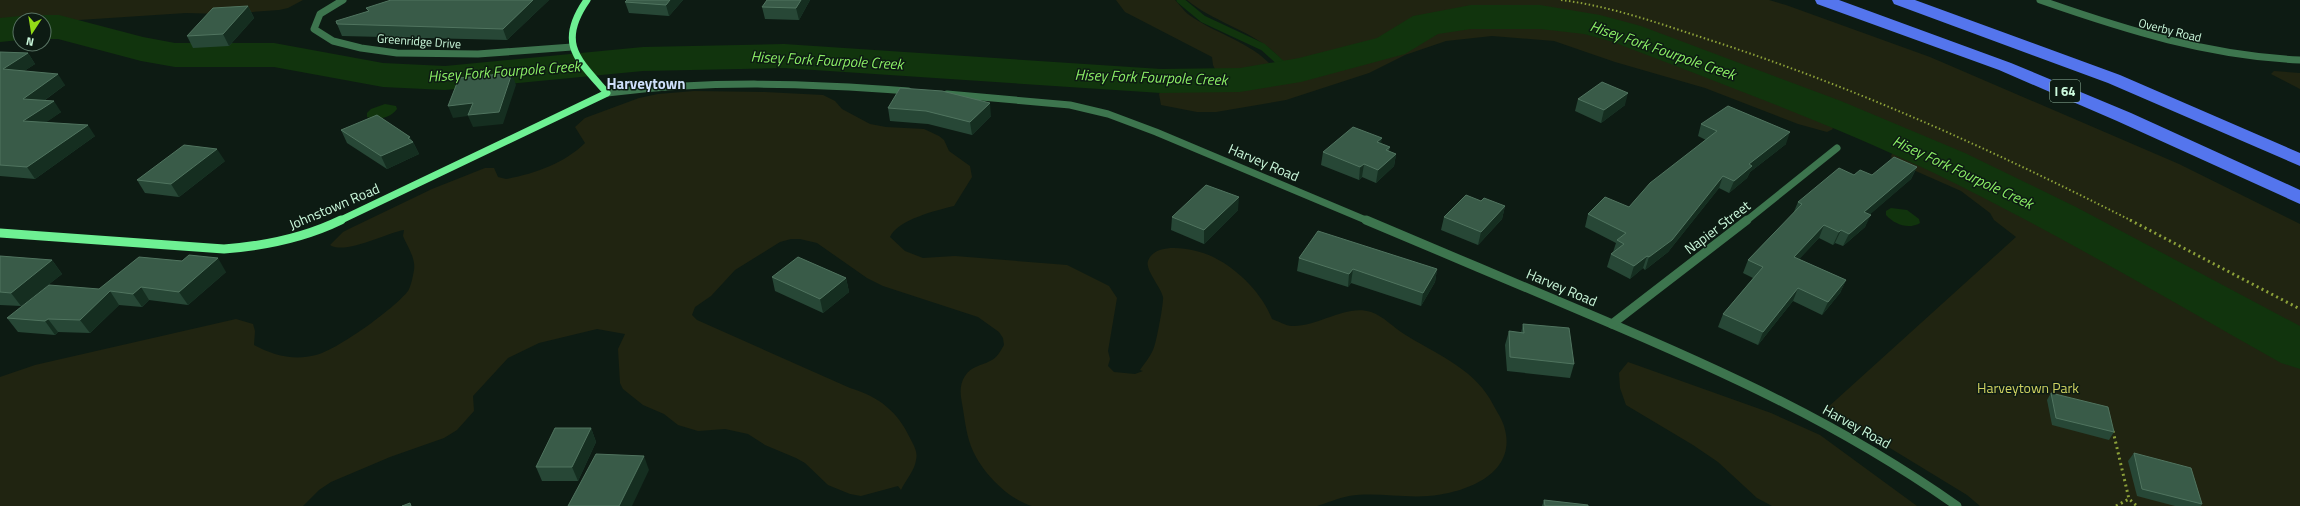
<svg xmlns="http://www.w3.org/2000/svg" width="2300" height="506" font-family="'Titillium Web',sans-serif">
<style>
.green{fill:#202411}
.water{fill:#11340d}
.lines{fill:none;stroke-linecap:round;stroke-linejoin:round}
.stream{stroke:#11340d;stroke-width:7}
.river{fill:#11340d;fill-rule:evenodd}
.path-far1{stroke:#8ca139;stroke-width:2;stroke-dasharray:1.5 2.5;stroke-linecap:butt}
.path{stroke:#8ca139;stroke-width:3;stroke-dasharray:2 3.5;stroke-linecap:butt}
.street-far1{stroke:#3d754e;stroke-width:7}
.street{stroke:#3d754e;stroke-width:9}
.secondary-far1{stroke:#6ef093;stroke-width:7}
.secondary{stroke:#6ef093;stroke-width:9}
.highway{fill:#5475ed;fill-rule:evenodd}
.wall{fill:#274736}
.shaded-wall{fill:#152e20}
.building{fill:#395b48;stroke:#50745f}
.labels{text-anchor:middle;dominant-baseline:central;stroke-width:3;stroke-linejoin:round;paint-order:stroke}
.far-street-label{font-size:12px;fill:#ccfadd;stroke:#0d1b13}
.shield{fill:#0d1b13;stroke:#93b7a0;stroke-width:1}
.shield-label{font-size:13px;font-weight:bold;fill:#ccfadd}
.street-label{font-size:14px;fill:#ccfadd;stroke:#0d1b13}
.park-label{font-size:14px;fill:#cfd161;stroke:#0d1b13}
.water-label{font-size:15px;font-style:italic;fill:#8bef65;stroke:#0d1b13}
.neighbourhood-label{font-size:15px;font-weight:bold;fill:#cedffa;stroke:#0d1b13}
</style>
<rect width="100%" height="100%" fill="#0d1b13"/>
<g class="green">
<path d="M0,0H303L288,8L279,10L223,14L186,13L79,20H20V23L0,26Z"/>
<path d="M1116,0H1175C1181,6 1185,13 1192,17C1219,35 1250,42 1272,66L1271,70L1240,76L1216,71L1213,65L1212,57L1125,12Z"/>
<path d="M1187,0H1769L1786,5L1930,57L2179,164L2300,224V341L2210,296L2171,271L1973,168L1866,121L1731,72L1634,32L1562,15L1538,13L1456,14L1429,19L1400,30L1345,59L1308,64H1285C1261,32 1217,25 1187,0Z"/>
<path d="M1482,22L1514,25L1553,24L1595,29L1771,97L1824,120L1831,124L1833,129L1827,132L1798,124L1705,88L1615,62L1554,41L1492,36L1446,41L1405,55L1369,73L1286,100L1216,112H1197L1161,105L1159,94L1162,90L1185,88L1225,92L1277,85L1393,55L1412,43L1455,27Z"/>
<path d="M2274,71L2300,73V89L2271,74Z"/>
<path d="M694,91L765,92L823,95L835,101L842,109L870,124L886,127L924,129L939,136L944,140L949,151L970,166L972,177L954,206C937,210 897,220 890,237L905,251L923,258L955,256L1067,265L1109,286L1117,298L1108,351L1110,359L1108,366L1114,372L1135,374L1143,371L1140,370C1144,364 1150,357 1153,350C1156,345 1164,302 1163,297C1161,287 1145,270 1148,261C1156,239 1201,250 1215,258C1239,270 1263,295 1272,319C1278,321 1286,326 1292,326C1319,327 1345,304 1371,312C1383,316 1393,327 1404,334C1434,353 1471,367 1490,399C1494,407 1501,417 1504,426C1519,474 1465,493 1428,496C1402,498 1375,492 1349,496C1338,498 1327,503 1317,506H1032C1008,499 983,473 973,451C967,438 965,422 963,409C961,397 958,387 965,376C971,366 981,366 990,361C997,358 1000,352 1004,345L1003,338L999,332L978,317L883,286L867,278L817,243L800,239H791L780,242L735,270L711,296L695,307L692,315L697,320L850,388C880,397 898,412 911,440C914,446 918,452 916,460C915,470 905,481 901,490L898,486L861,496L850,494L828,485L805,463L796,458L765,445L748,434L725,429L698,431L678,425L664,414L643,405L623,389L620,383L618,349L625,334L597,329L539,343L508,358L473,396L474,411L457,430L444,438L390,457L331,482L319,490L303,506H0V377L35,365L236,319L253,324L255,331L254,345C272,355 294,361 316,355C337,350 394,309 408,291C411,286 413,276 414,270C416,258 407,246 403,236L404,230C386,233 345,255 330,245L343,232L353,227L432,189L485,168H494L498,177L506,179C534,174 565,163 585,143L575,127L585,118L639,98L658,94Z"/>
<path d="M1893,152L1904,153L2015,204L2109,259L2300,362V506H1980L1967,495L1826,409L2016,237L1994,220L1990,213L1961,191L1893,161L1891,156Z"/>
<path d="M1628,362L1771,413L1820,435L1917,506H1772L1757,498L1718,462L1693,445L1626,405L1620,388L1619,373Z"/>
</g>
<g class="water">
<path d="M385,104L396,106L397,109C390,118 378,121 367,117V113L371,109Z"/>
<path d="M1891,208L1907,210L1919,219L1920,223C1908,230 1894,224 1886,215V211Z"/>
</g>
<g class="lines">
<path class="stream" d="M1180,0L1203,19L1263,47L1291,72"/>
<path class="river" d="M1471,5H1540L1600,15L1641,26L1841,101L1965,153L2076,207L2300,326V369L2281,363C2166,298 2053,231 1934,173C1830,123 1721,84 1613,42L1584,34L1540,29H1471L1438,34L1405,54L1301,82L1240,92L1161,93L784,68L643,71L445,90L383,87L274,67H175L141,61L58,39H44V20H20V40L0,42V18L20,16L30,19L44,15H59L143,37L175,43H274L383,63L445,66L643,47L784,44L1161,69L1240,68L1299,58L1377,38L1413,16Z"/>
<path class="path-far1" d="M1561,0C1616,7 1666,26 1719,43C1862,90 1998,153 2132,221"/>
<g class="path">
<path d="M2130,220L2300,309"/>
<path d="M2113,431L2129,499"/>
<path d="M2116,506L2129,499L2137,506"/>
</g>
<g class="street-far1">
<path d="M343,0L320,14L314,29L333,41L361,48L397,53L478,54L572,47"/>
<path d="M2040,0C2126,30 2209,56 2300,60"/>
<path d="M607,93C708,80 807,83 908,91"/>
<path d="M947,94L1070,105L1108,114L1156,132L1368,221"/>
<path d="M1746,221L1837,148"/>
</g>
<g class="street">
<path d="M1366,220C1441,252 1516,283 1591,315C1721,370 1841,424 1957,506"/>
<path d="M1612,324L1747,220"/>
</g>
<path class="secondary-far1" d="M339,221L607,93C577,59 557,43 587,0"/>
<path class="secondary" d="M0,233L224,249C264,246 304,238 341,220"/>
<g class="highway">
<path d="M1815,0H1839L2011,63L2131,113L2300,190V204L2117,121L1999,70L1817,4Z"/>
<path d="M1892,0H1915L2120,75L2300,153V166L2108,83L1894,4Z"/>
</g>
</g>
<g class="wall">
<path d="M549,0L507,40L342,36L337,24L368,11L366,8Z"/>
<path d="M627,0H683L669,16L629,13L625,2Z"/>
<path d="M767,0H810L799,20L765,19L762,7Z"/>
<path d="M248,6L254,18L229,46L193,48L187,36Z"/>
<path d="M0,52L28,53L35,64L24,71L65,85L45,100L61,112L46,122L95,136L35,179L0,176Z"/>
<path d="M1578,99L1625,105L1601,123L1575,111Z"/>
<path d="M888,108L991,116L972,135L928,124L890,121Z"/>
<path d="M1701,124L1786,144L1750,172L1747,178L1729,193L1719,188L1668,252L1645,270L1643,268L1630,279L1607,267L1611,254L1613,252L1616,243L1585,227L1588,214L1629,207L1706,140L1698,136Z"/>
<path d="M341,130L412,141L413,142L419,154L387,169L347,143Z"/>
<path d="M1381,143L1390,147L1389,151L1396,154L1394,166L1376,183L1362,177L1359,180L1321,165L1323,152Z"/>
<path d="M225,161L179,197L145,193L137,180Z"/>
<path d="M1917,167L1911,179L1870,214L1865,227L1843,246L1835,243L1833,245L1819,238L1799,259L1846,280L1840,293L1822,315L1793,301L1758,345L1718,327L1723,314L1753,278L1743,273L1748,260L1793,214L1798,202L1854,175H1872Z"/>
<path d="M1481,201L1505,206L1502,219L1478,245L1441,230L1444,217Z"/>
<path d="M1238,210L1204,244L1171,230L1172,217Z"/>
<path d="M0,256L52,260L62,274L21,306L0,305Z"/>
<path d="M1299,258L1437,269L1435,282L1421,306L1351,283L1348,287L1297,271Z"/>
<path d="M226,272L188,305L149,300L142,307L119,305L90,333L58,332L55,335L18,332L7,318L99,289Z"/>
<path d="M772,277L846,278L849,292L823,313L775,291Z"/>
<path d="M1523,324L1574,364L1570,378L1507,371L1505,345L1509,331L1521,333Z"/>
<path d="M2051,393L2114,432L2109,440L2052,425L2047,400Z"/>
<path d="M591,428L596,442L578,481H542L536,467Z"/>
<path d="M2134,453L2202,504L2201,506H2175L2137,496L2128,461Z"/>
<path d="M1544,500L1588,506H1542Z"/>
</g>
<g class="shaded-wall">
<path d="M533,0H549L507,40L503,29Z"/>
<path d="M670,0H683L669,16L666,5Z"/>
<path d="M801,0H810L799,20L796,8Z"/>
<path d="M248,6L254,18L229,46L223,34Z"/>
<path d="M28,53L35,64L10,80L3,69Z"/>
<path d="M512,73L516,85L503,124L473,127L468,116L453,118L448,106Z"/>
<path d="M58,74L65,85L31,110L23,99Z"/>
<path d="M1628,93L1625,105L1601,123L1604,110Z"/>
<path d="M54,101L61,112L31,133L23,121Z"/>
<path d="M990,103L991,116L972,135L970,122Z"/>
<path d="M88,125L95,136L35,179L27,167Z"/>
<path d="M1790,132L1786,144L1750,172L1747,178L1729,193L1734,181L1749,164Z"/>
<path d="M410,137L413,142L419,154L387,169L381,156Z"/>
<path d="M1382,138L1380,150L1377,142Z"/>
<path d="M217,149L225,161L179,197L171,184Z"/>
<path d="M1396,154L1394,166L1376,183L1378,170Z"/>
<path d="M1364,164L1362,177L1359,180L1360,167Z"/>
<path d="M1917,167L1911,179L1859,224L1864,212Z"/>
<path d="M1723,176L1719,188L1668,252L1645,270L1649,257Z"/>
<path d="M1239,197L1238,210L1204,244V230Z"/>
<path d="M1505,206L1502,219L1478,245L1481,232Z"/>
<path d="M1871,215L1865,227L1843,246L1849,234Z"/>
<path d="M1824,225L1819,238L1789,270L1794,257Z"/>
<path d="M1841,230L1835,243L1833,245L1839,232Z"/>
<path d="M1647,256L1643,268L1630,279L1634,266Z"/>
<path d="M218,258L226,272L188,305L179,292Z"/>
<path d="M52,260L62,274L21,306L11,293Z"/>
<path d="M1353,269L1351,283L1348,287L1349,274Z"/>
<path d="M1437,269L1435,282L1421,306L1423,293Z"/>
<path d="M846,278L849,292L823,313L820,299Z"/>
<path d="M1846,280L1840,293L1822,315L1828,302Z"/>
<path d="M141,287L149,300L142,307L133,294Z"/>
<path d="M1798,288L1793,301L1758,345L1763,332Z"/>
<path d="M110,291L119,305L90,333L80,320Z"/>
<path d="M48,319L58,332L55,335L45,321Z"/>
<path d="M591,428L596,442L578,481L572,467Z"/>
<path d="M644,456L649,470L632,506H619Z"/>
</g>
<g class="building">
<path d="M391,0H533L503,29L337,24L336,21L369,11L366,8Z"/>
<path d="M627,0H670L666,5L625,2Z"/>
<path d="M767,0H801L796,8L762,7Z"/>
<path d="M248,6L223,34L187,36L213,8Z"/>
<path d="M0,52L28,53L3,69L58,74L23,99L54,101L23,121L88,125L27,167L0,165Z"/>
<path d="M512,73L499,112L468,115L473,103L448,106L459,78Z"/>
<path d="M1602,82L1628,93L1604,110L1578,99Z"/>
<path d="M900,88L942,91L990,103L970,122L926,111L888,108Z"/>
<path d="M1728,106L1790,132L1749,164L1752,166L1734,181L1723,176L1672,240L1649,257L1647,256L1634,266L1611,254L1624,244L1617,240L1626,233L1588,214L1605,197L1629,207L1650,183L1717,131L1701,124Z"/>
<path d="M377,115L410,137L408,138L413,142L381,156L341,130Z"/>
<path d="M1353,127L1382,138L1377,142L1390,147L1386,150L1396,154L1378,170L1364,164L1360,167L1323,152Z"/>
<path d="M184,145L217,149L171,184L137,180Z"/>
<path d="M1894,157L1917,167L1864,212L1871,215L1849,234L1841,230L1839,232L1824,225L1794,257L1846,280L1828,302L1798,288L1763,332L1723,314L1763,267L1748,260L1802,204L1798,202L1839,168L1854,175L1860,170L1872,175Z"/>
<path d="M1206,185L1239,197L1204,230L1172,217Z"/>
<path d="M1466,195L1481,201L1484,198L1505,206L1481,232L1444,217Z"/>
<path d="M1318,231L1437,269L1423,293L1353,269L1349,274L1299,258Z"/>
<path d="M189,255L218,258L179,292L141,287L133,294L110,291L80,320L48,319L45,321L7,318L49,285L99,289L139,257L182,261Z"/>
<path d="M0,256L52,260L11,293L0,292Z"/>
<path d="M798,257L846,278L820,299L772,277Z"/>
<path d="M1523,324L1569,328L1574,364L1510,357L1509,331L1524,333Z"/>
<path d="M2051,393L2108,407L2114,432L2056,418Z"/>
<path d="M555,428H591L572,467H536Z"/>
<path d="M2134,453L2191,468L2202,504L2142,489Z"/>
<path d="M596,454L644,456L619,506H568Z"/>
<path d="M1544,500L1588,505V506H1545Z"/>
<path d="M410,503L411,506H402Z"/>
</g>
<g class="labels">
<g class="far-street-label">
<text transform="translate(2170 30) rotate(14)">Overby Road</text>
<text transform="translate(419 41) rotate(4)">Greenridge Drive</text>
</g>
<rect class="shield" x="2050" y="80" width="30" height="22" rx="3"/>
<g class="shield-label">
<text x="2065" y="91">I 64</text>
</g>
<g class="street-label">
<text transform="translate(1264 162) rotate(23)">Harvey Road</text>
<text transform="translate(334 206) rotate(-23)">Johnstown Road</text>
<text transform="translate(1717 227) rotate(-37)">Napier Street</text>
<text transform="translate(1562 287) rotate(23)">Harvey Road</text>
<text transform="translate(1857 426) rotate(29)">Harvey Road</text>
</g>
<g class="park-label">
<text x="2028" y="387">Harveytown Park</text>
</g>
<g class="water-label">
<text transform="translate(1663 50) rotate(19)">Hisey Fork Fourpole Creek</text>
<text transform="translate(827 60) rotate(3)">Hisey Fork Fourpole Creek</text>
<text transform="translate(504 71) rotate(-4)">Hisey Fork Fourpole Creek</text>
<text transform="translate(1151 77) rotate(2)">Hisey Fork Fourpole Creek</text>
<text transform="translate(1963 172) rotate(25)">Hisey Fork Fourpole Creek</text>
</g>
<g class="neighbourhood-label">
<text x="646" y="83">Harveytown</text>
</g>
</g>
<g transform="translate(32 32) rotate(192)"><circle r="19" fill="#0d1b13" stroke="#597464"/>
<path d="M0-3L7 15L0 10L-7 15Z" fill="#94db17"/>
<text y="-6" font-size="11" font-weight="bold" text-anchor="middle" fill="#ccfadd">N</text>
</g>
</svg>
